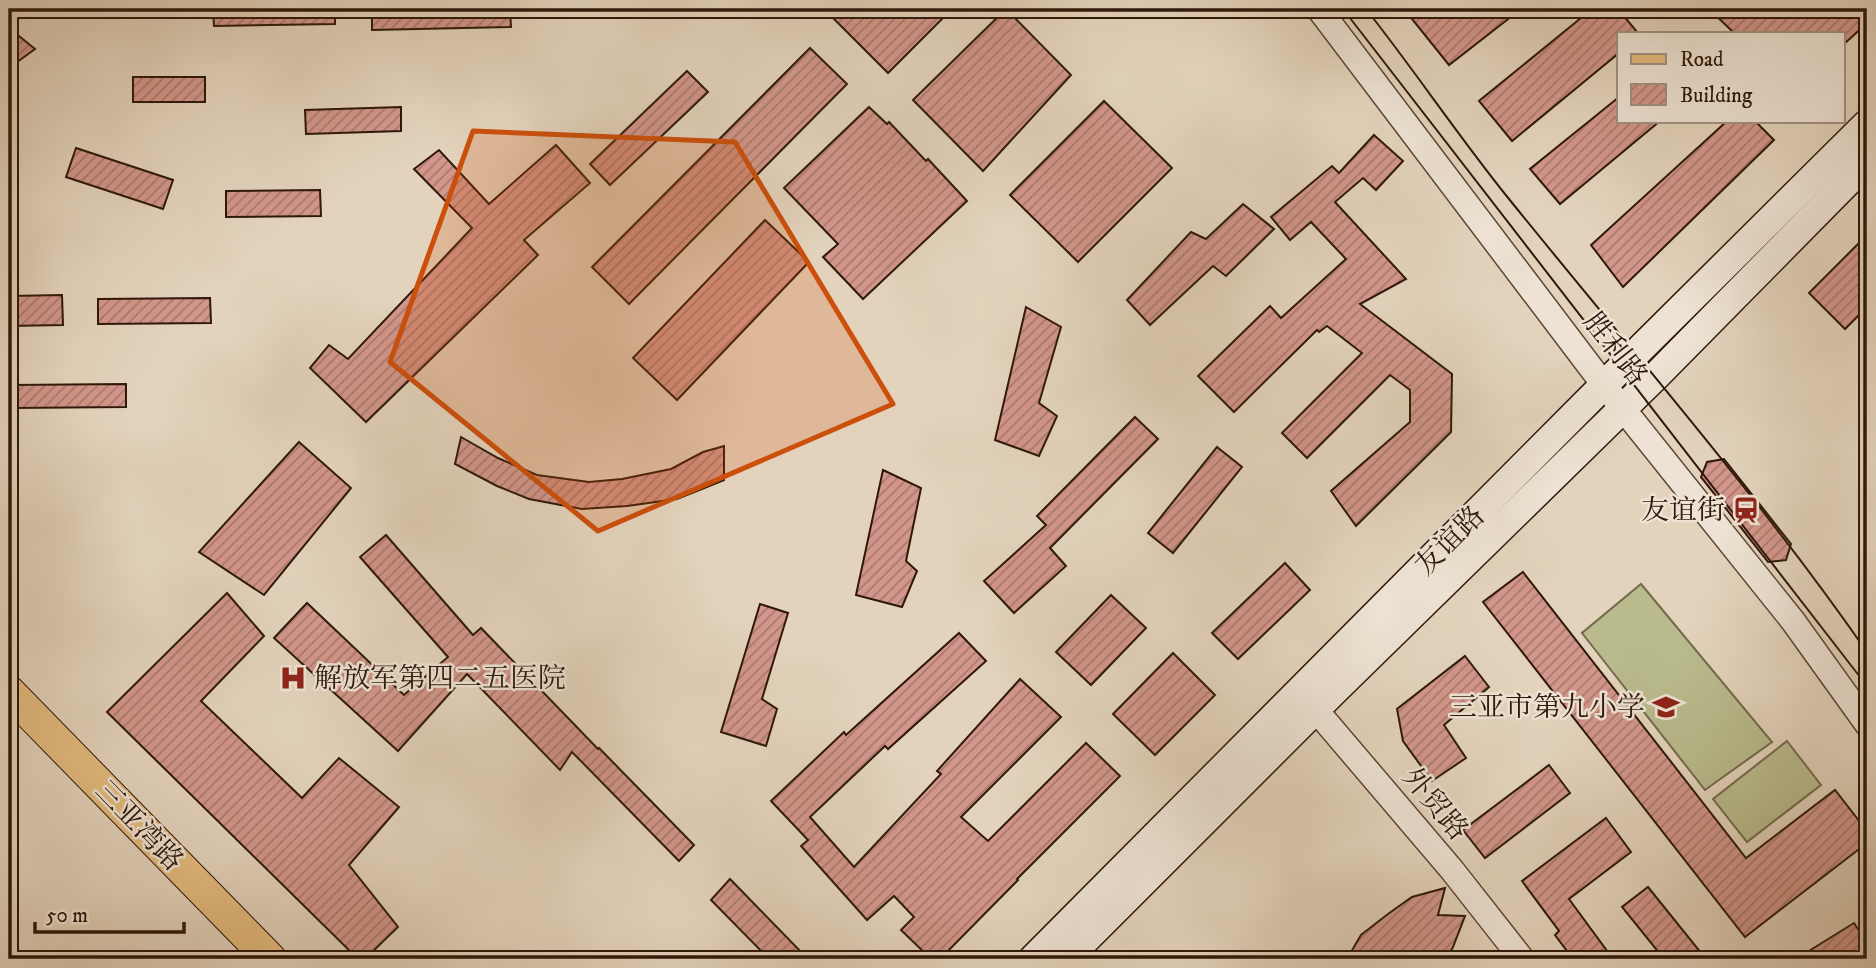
<svg xmlns="http://www.w3.org/2000/svg" width="1876" height="968" font-family="'IM FELL DW Pica','Noto Serif SC',serif">
<style>
.garden{fill:#b9bb8d;stroke:#746a4c;stroke-width:2}
.building{fill:url(#building-hatch);stroke:#2e180a;stroke-width:2}
.lines{fill:none;stroke-linecap:round;stroke-linejoin:round}
.tertiary-casing{stroke:#5b4736;stroke-width:27}
.secondary-casing{stroke:#2e180a;stroke-width:31}
.primary-casing{stroke:#2e180a;stroke-width:34}
.tertiary{stroke:#ede2d3;stroke-width:24}
.secondary{stroke:#ede2d3;stroke-width:28}
.primary{stroke:#e2ba7e;stroke-width:32}
.tram{stroke:#2e180a;stroke-width:2}
.marked{fill:#cc4f0c;fill-opacity:0.2;stroke:#cc4f0c;stroke-width:5;stroke-linejoin:round}
.labels{text-anchor:middle;dominant-baseline:central;stroke-width:5;stroke-linejoin:round;paint-order:stroke}
.street-label{font-size:28px;fill:#2e180a;stroke:#ede2d3}
.poi-label{font-size:28px;fill:#2e180a;stroke:#ede2d3;text-anchor:end}
</style>
<defs>
<pattern id="building-hatch" width="6" height="6" patternUnits="userSpaceOnUse" patternTransform="scale(1.75)"><rect width="6" height="6" fill="#d2968a"/><path d="M-1 1l2-2M0 6l6-6M5 7l2-2" fill="none" stroke="#ab796f"/></pattern>
</defs>
<rect width="100%" height="100%" fill="#e3d3bc"/>
<filter id="stains"><feTurbulence type="fractalNoise" baseFrequency=".00286" numOctaves="4"/><feColorMatrix values="0 0 0 0 .2 0 0 0 0 .09 0 0 0 0 .02 0 0 0 .5 -.17"/></filter>
<radialGradient id="worn" r=".72"><stop offset=".6" stop-color="#630" stop-opacity="0"/><stop offset="1" stop-color="#630" stop-opacity=".3"/></radialGradient>
<g class="garden">
<path d="M1641,584L1772,742L1705,790L1582,633Z"/>
<path d="M1787,741L1821,785L1747,842L1713,799Z"/>
</g>
<g class="building">
<path d="M213,9H335V24L214,26Z"/>
<path d="M372,9H510L511,27L372,30Z"/>
<path d="M824,9H952L888,73Z"/>
<path d="M1006,9L1071,75L983,171L913,100Z"/>
<path d="M1404,9H1521L1449,65Z"/>
<path d="M1592,9H1618L1638,33H1619V53L1512,141L1479,101Z"/>
<path d="M1709,9H1867V23L1843,45V33H1734Z"/>
<path d="M9,28L35,49L9,68Z"/>
<path d="M810,48L847,84L629,304L592,267Z"/>
<path d="M687,71L708,92L610,185L590,164Z"/>
<rect x="133" y="77" width="72" height="25"/>
<path d="M1619,97V121H1660L1560,204L1530,169Z"/>
<path d="M1104,101L1172,168L1078,262L1010,195Z"/>
<path d="M401,107V131L306,134L305,110Z"/>
<path d="M869,107L887,124L889,122L926,161L928,159L967,201L863,299L823,257L838,244L784,188Z"/>
<path d="M1727,121H1755L1774,140L1623,287L1591,245Z"/>
<path d="M1374,135L1403,161L1376,190L1363,178L1335,202L1406,279L1360,304L1452,374L1451,432L1356,526L1331,491L1410,422V390L1390,375L1307,458L1282,433L1362,353L1327,326L1319,332L1317,330L1234,412L1198,376L1270,306L1281,318L1346,259L1311,222L1290,240L1271,217L1332,166L1339,173Z"/>
<path d="M556,145L590,183L524,240L538,255L366,422L310,368L329,345L348,359L472,228L414,169L439,150L489,204Z"/>
<path d="M76,148L173,180L163,209L66,177Z"/>
<path d="M320,190L321,216L226,217V191Z"/>
<path d="M1243,204L1274,229L1226,276L1213,266L1150,325L1127,300L1191,232L1206,239Z"/>
<path d="M765,220L809,262L677,400L633,358Z"/>
<path d="M1867,235V307L1845,329L1809,293Z"/>
<path d="M62,295L63,325L9,326V296Z"/>
<path d="M210,298L211,323L98,324V299Z"/>
<path d="M1026,307L1061,327L1039,403L1057,416L1039,456L995,440Z"/>
<path d="M126,384V407L12,408V385Z"/>
<path d="M1135,417L1158,439L1050,548L1066,566L1014,613L984,581L1046,525L1037,516Z"/>
<path d="M461,437L498,458L537,475L589,482L622,479L671,469L703,452L724,446V480L677,499L627,506L582,509L529,499L497,486L455,464Z"/>
<path d="M299,442L351,488L264,595L199,552Z"/>
<path d="M1217,447L1242,467L1173,553L1148,533Z"/>
<path d="M1724,459L1791,544L1786,560L1768,562L1701,477L1707,462Z"/>
<path d="M883,470L921,488L906,561L917,571L902,607L856,595Z"/>
<path d="M386,535L473,635L481,628L598,749L599,748L694,845L679,861L572,752L560,770L467,674L398,751L274,638L307,603L404,695L448,657L360,557Z"/>
<path d="M1285,563L1310,590L1238,659L1212,633Z"/>
<path d="M1523,572L1746,858L1835,790L1867,831V843L1745,937L1483,602Z"/>
<path d="M227,593L264,636L201,701L302,798L339,758L399,807L349,865L398,927L365,959H358L107,712Z"/>
<path d="M1111,595L1146,628L1091,685L1056,652Z"/>
<path d="M760,604L788,613L762,699L777,709L766,746L721,732Z"/>
<path d="M959,633L986,661L888,749L885,746L810,817L854,867L941,774L937,771L1020,679L1061,717L961,817L988,841L1086,743L1120,776L1017,879L1018,880L940,959H931L901,930L914,917L894,896L867,920L801,846L808,840L771,801L844,732L846,735Z"/>
<path d="M1173,653L1215,695L1155,755L1113,714Z"/>
<path d="M1465,656L1489,687L1444,725L1466,758L1432,781L1403,741L1397,709Z"/>
<path d="M1549,765L1570,793L1485,858L1463,830Z"/>
<path d="M1606,818L1631,852L1569,899L1613,959H1573L1555,935L1559,931L1522,881Z"/>
<path d="M730,879L808,959H769L711,900Z"/>
<path d="M1648,887L1706,959H1664L1622,907Z"/>
<path d="M1445,888L1438,915L1465,916L1453,947L1446,959H1347L1361,935L1388,914L1412,897Z"/>
<path d="M1854,923L1867,943V953L1857,959H1796Z"/>
</g>
<g class="lines">
<g class="tertiary-casing">
<g id="tertiary">
<path d="M1319,9L1604,385L1793,621L1867,724"/>
<path d="M1302,697L1315,709L1452,870L1522,959"/>
</g>
</g>
<g class="secondary-casing">
<g id="secondary">
<path d="M1033,959L1604,385L1867,124"/>
<path d="M1066,959L1337,688L1656,376L1867,162"/>
</g>
</g>
<g class="primary-casing">
<path id="primary" d="M9,692L270,959"/>
</g>
<use href="#tertiary" class="tertiary"/>
<use href="#secondary" class="secondary"/>
<use href="#primary" class="primary"/>
<g class="tram">
<path d="M1343,9L1867,686"/>
<path d="M1366,9C1415,71 1459,137 1509,199C1630,349 1757,494 1867,652"/>
</g>
</g>
<path class="marked" d="M473,131L735,142L893,404L598,531L390,362Z"/>
<defs>
<g id="station-bare" transform="scale(2.1)"><path d="M-3-6H3Q5-6 5-4V2Q5 4 3 4L4.5 6H3L1.5 4h-3L-3 6H-4.5L-3 4Q-5 4-5 2V-4Q-5-6-3-6ZM-3.5-4v3h7v-3ZM-3.5 1v1.5H-2V1ZM2 1v1.5H3.5V1Z" fill="#8f2418" stroke="#ede2d3" stroke-width="2.5" paint-order="stroke"/></g>
<g id="hospital-bare" transform="scale(2.1)"><path d="M-5-5h3v3.5h4V-5h3V5h-3V1.5h-4V5h-3Z" fill="#8f2418" stroke="#ede2d3" stroke-width="2.5" paint-order="stroke"/></g>
<g id="school-bare" transform="scale(2.1)"><path d="M0-5L7-2L0 1L-7-2ZM-4 1L0 2.5L4 1V4Q0 6-4 4Z" fill="#8f2418" stroke="#ede2d3" stroke-width="2.5" paint-order="stroke"/></g>
</defs>
<g fill-rule="evenodd">
<use href="#station-bare" x="1746" y="510"/>
<use href="#hospital-bare" x="293" y="678"/>
<use href="#school-bare" x="1666" y="707"/>
</g>
<g class="labels">
<g class="street-label">
<text transform="translate(1615 349) rotate(52)">胜利路</text>
<text transform="translate(1450 541) rotate(-45)">友谊路</text>
<text transform="translate(1435 804) rotate(50)">外贸路</text>
<text transform="translate(139 826) rotate(46)">三亚湾路</text>
</g>
<g class="poi-label">
<text x="1725" y="510">友谊街</text>
<text x="314" y="678" text-anchor="start">解放军第四二五医院</text>
<text x="1645" y="707">三亚市第九小学</text>
</g>
</g>
<rect width="1876" height="968" fill="none" stroke="#e3d3bc" stroke-width="35"/>
<rect x="10" y="10" width="1855" height="947" fill="none" stroke="#2e180a" stroke-width="3.5"/>
<rect x="18" y="18" width="1841" height="933" fill="none" stroke="#2e180a" stroke-width="2"/>
<rect x="1617" y="32" width="228" height="91" fill="#ede2d3" stroke="#a19183" stroke-width="2"/>
<rect x="1631" y="54" width="35" height="10" fill="#e2ba7e" stroke="#a19183" stroke-width="2"/>
<text x="1680" y="66" font-size="21" fill="#2e180a">Road</text>
<rect x="1631" y="84" width="35" height="21" fill="url(#building-hatch)" stroke="#a19183" stroke-width="2"/>
<text x="1680" y="102" font-size="21" fill="#2e180a">Building</text>
<path d="M35 922v10h149v-10" fill="none" stroke="#2e180a" stroke-width="3.5"/>
<text x="46" y="922" font-size="21" fill="#2e180a" stroke="#ede2d3" stroke-width="5" paint-order="stroke">50 m</text>
<rect width="100%" height="100%" filter="url(#stains)"/>
<rect width="100%" height="100%" fill="url(#worn)"/>
</svg>
